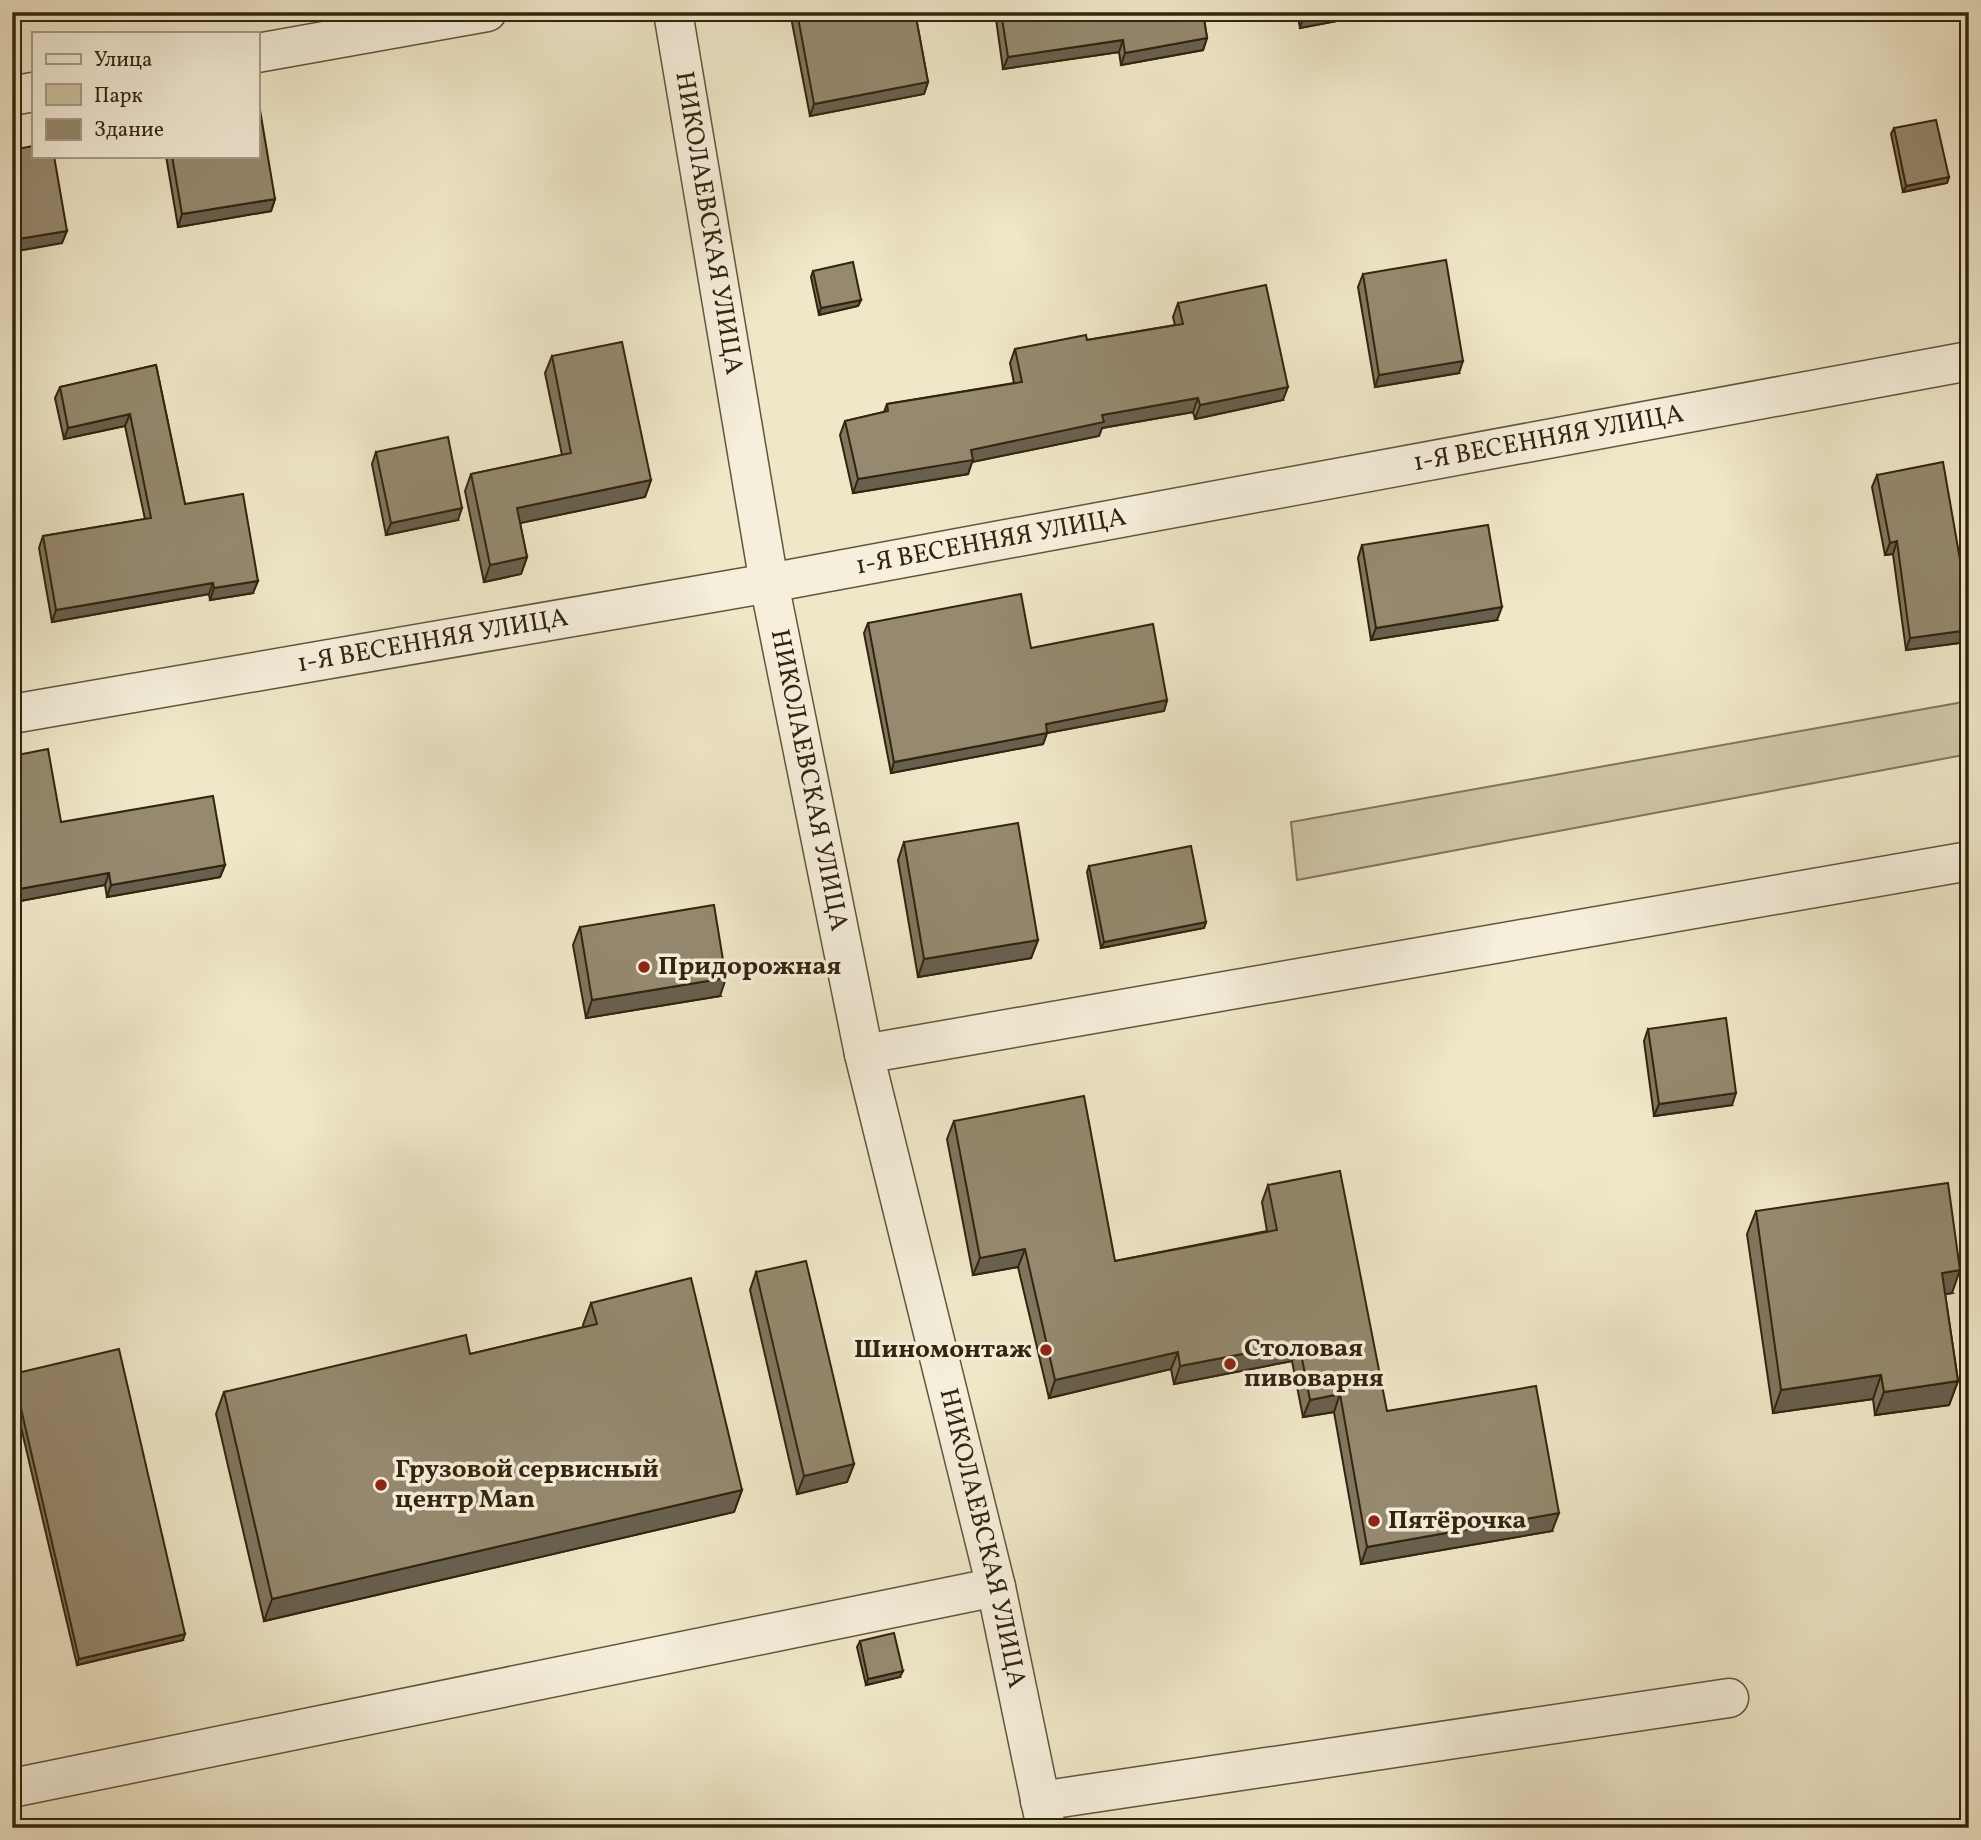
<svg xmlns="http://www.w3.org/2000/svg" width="1981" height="1840" font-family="Vollkorn,serif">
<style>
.green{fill:#cfc6a8;stroke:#81755b;stroke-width:2}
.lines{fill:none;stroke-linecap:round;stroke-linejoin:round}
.minor-casing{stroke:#62553c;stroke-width:41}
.minor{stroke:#f5efdb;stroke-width:38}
.wall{fill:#80765f;stroke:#33240e;stroke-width:2}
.shaded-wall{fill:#68604e;stroke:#33240e;stroke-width:2}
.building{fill:#95896f;stroke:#33240e;stroke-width:2}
.poi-dot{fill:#8f2418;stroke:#f5efdb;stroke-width:2.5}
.labels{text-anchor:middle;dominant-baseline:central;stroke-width:7;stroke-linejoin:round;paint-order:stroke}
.street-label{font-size:26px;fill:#33240e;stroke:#f5efdb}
.poi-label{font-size:26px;font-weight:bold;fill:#33240e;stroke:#f5efdb;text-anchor:start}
</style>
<rect width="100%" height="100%" fill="#efe7c8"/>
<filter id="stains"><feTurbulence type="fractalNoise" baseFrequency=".00286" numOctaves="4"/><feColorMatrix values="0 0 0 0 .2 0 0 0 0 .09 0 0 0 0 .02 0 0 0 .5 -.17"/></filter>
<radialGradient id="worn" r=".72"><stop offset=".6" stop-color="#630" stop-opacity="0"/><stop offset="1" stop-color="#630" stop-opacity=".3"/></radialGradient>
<path class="green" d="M1969,701V754L1297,880L1291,822Z"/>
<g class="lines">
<g class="minor-casing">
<g id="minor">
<path id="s1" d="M673,12L769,583L864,1054L996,1587L1046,1828"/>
<path d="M257,53L487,12"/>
<path d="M12,96L33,92"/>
<path id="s2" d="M12,714L769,583L1969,361"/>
<path d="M864,1054L1969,861"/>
<path d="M12,1788L996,1587"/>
<path d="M1040,1801L1729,1698"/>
</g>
</g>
<use href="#minor" class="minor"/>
</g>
<g class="wall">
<path d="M790,12H915L928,82L924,94L810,116Z"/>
<path d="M995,12H1203L1207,38L1203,50L1121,65L1119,52L1003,69Z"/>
<path d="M1297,12H1370L1369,15L1300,28Z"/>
<path d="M1969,78V115L1964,91Z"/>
<path d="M1894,128L1949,177L1947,183L1903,192L1891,134Z"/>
<path d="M166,156H257L275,199L271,211L178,227Z"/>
<path d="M813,271L861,300L858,306L819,315L811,277Z"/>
<path d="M1363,274L1459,373L1375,387L1358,287Z"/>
<path d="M1178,303L1283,400L1195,419L1193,412L1102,428L1099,436L972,462L968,474L853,493L840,435L845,421L884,412L887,404L1014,383L1010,363L1015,349L1087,340L1175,325L1173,317Z"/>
<path d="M552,356L651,480L645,497L520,523L527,557L521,574L484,582L465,491L471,474L562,455L545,373Z"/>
<path d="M156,365L185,504L253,593L210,600L209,594L52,622L39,548L43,536L145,519L125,426L64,439L55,398L60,387Z"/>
<path d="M376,452L458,520L386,535L372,464Z"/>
<path d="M1877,475L1967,642L1906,650L1893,554L1885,555L1872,487Z"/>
<path d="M1362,545L1497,620L1371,640L1358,558Z"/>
<path d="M868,623L1031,648L1167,700L1164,711L1047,733L1043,744L891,773L864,633Z"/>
<path d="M12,756L61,822L225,865L220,877L107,897L105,885L15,902L12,887Z"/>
<path d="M904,842L1038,940L1031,958L918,977L898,860Z"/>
<path d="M1089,866L1206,922L1204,928L1101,948L1087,872Z"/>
<path d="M580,927L720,996L586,1018L573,945Z"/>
<path d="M1648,1029L1732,1105L1654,1116L1644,1041Z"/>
<path d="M954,1121L1115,1261L1267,1231L1262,1202L1268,1185L1387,1411L1552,1531L1361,1564L1334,1412L1303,1417L1292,1361L1174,1384L1171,1369L1049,1398L1018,1267L973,1275L947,1139Z"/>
<path d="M1756,1211L1952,1293L1945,1294L1958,1381L1949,1405L1875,1415L1873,1399L1773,1413L1747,1234Z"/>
<path d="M756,1272L854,1464L847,1482L797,1494L750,1290Z"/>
<path d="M591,1303L742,1490L734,1512L264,1621L216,1414L224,1392L470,1354L584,1327L583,1325Z"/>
<path d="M13,1374L183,1640L77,1665L12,1389Z"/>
<path d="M860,1641L900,1677L866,1685L857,1647Z"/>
</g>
<g class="shaded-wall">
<path d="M1321,12H1370L1369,15L1300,28L1304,15Z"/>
<path d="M1207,38L1203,50L1121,65L1125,53Z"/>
<path d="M1123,40L1119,52L1003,69L1008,57Z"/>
<path d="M928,82L924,94L810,116L814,104Z"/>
<path d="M1949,177L1947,183L1903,192L1906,186Z"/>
<path d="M275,199L271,211L178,227L182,214Z"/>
<path d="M67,231L62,243L12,252V240Z"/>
<path d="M861,300L858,306L819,315L821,308Z"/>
<path d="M1463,361L1459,373L1375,387L1379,375Z"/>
<path d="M1288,387L1283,400L1195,419L1200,405Z"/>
<path d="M1198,398L1193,412L1102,428L1099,436L972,462L968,474L853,493L858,479L1102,415Z"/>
<path d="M130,414L125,426L64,439L68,428Z"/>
<path d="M651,480L645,497L511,525L517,508Z"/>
<path d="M462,508L458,520L386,535L391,523Z"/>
<path d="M1897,541L1893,554L1885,555L1890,543Z"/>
<path d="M527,557L521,574L484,582L490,565Z"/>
<path d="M258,581L253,593L210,600L214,588Z"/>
<path d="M213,583L209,594L52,622L56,610Z"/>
<path d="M1502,607L1497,620L1371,640L1376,628Z"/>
<path d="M1969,630V638L1967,642L1906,650L1910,638Z"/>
<path d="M1167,700L1164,711L1042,734L1046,724Z"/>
<path d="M1047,733L1043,744L891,773L894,762Z"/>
<path d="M225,865L220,877L107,897L111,885Z"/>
<path d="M109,873L105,885L15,902L19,889Z"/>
<path d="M1206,922L1204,928L1101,948L1104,942Z"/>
<path d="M1038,940L1031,958L918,977L924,959Z"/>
<path d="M726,978L720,996L586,1018L592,1000Z"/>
<path d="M1736,1093L1732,1105L1654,1116L1659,1104Z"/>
<path d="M1025,1249L1018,1267L973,1275L980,1258Z"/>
<path d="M1960,1270L1952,1293L1934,1296L1942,1273Z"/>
<path d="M1299,1343L1292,1361L1174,1384L1180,1366Z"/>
<path d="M1178,1352L1171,1369L1049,1398L1055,1380Z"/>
<path d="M1881,1375L1873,1399L1773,1413L1781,1390Z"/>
<path d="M1958,1381L1949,1405L1875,1415L1884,1392Z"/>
<path d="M1340,1394L1334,1412L1303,1417L1310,1400Z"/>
<path d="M854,1464L847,1482L797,1494L804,1476Z"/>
<path d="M742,1490L734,1512L264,1621L272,1599Z"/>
<path d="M1559,1513L1552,1531L1361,1564L1367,1547Z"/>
<path d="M185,1634L183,1640L77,1665L79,1659Z"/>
<path d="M903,1671L900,1677L866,1685L868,1679Z"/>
</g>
<g class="building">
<path d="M797,12H915L928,82L814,104Z"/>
<path d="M1001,12H1203L1207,38L1125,53L1123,40L1008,57Z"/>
<path d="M1304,12H1321L1304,15Z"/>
<path d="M260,110L275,199L182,214L172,156H257V111Z"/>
<path d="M1936,120L1949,177L1906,186L1894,128Z"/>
<path d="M33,146V156H54L67,231L12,240V150Z"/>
<path d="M1446,260L1463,361L1379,375L1363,274Z"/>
<path d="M853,262L861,300L821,308L813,271Z"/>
<path d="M1266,285L1288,387L1200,405L1198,398L1102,415L1104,422L971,450L973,460L858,479L845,421L888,411L887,404L1022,382L1015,349L1086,335L1087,340L1183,324L1178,303Z"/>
<path d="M622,342L651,480L517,508L527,557L490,565L471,474L571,453L552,356Z"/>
<path d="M156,365L185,504L243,494L258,581L214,588L213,583L56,610L43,536L151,518L130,414L68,428L60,387Z"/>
<path d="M448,437L462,508L391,523L376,452Z"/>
<path d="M1943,462L1969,611V630L1910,638L1897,541L1890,543L1877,475Z"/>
<path d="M1488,525L1502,607L1376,628L1362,545Z"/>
<path d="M1021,594L1031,648L1153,624L1167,700L1046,724L1047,733L894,762L868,623Z"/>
<path d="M48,749L61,822L213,796L225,865L111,885L109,873L19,889L12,851V756Z"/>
<path d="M1018,823L1038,940L924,959L904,842Z"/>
<path d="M1191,846L1206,922L1104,942L1089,866Z"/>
<path d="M714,905L726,978L592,1000L580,927Z"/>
<path d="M1726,1018L1736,1093L1659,1104L1648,1029Z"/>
<path d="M1084,1096L1115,1261L1277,1230L1268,1185L1340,1171L1387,1411L1536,1386L1559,1513L1367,1547L1340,1394L1310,1400L1299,1343L1180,1366L1178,1352L1055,1380L1025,1249L980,1258L954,1121Z"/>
<path d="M1948,1183L1960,1270L1942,1273L1958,1381L1884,1392L1881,1375L1781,1390L1756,1211Z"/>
<path d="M806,1261L854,1464L804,1476L756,1272Z"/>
<path d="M691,1278L742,1490L272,1599L224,1392L466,1335L470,1354L597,1324L591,1303Z"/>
<path d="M119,1349L185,1634L79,1659L13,1374Z"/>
<path d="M894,1633L903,1671L868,1679L860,1641Z"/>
</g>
<g class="poi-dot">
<circle cx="644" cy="967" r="7"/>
<circle cx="1046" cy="1350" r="7"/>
<circle cx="1230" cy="1364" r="7"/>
<circle cx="381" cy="1485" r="7"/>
<circle cx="1374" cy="1521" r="7"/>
</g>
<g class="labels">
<g class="street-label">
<text stroke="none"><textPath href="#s1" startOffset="214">НИКОЛАЕВСКАЯ УЛИЦА</textPath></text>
<text stroke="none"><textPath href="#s2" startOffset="1561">1-Я ВЕСЕННЯЯ УЛИЦА</textPath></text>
<text stroke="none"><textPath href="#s2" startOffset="994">1-Я ВЕСЕННЯЯ УЛИЦА</textPath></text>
<text stroke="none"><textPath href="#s2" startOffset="427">1-Я ВЕСЕННЯЯ УЛИЦА</textPath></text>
<text stroke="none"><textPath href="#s1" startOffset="780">НИКОЛАЕВСКАЯ УЛИЦА</textPath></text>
<text stroke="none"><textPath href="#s1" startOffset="1558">НИКОЛАЕВСКАЯ УЛИЦА</textPath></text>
</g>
<g class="poi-label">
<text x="658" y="967">Придорожная</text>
<text x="1244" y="1349">Столовая<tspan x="1244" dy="30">пивоварня</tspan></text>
<text x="1032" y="1350" text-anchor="end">Шиномонтаж</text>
<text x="395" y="1470">Грузовой сервисный<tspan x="395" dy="30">центр Man</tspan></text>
<text x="1388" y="1521">Пятёрочка</text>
</g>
</g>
<rect width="1981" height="1840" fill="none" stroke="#efe7c8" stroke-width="42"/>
<rect x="14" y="14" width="1953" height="1812" fill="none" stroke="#33240e" stroke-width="3.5"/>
<rect x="21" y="21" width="1939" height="1798" fill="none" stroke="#33240e" stroke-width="2"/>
<rect x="32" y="32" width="228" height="126" fill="#f5efdb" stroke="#a79e89" stroke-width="2"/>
<rect x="46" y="54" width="35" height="10" fill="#f5efdb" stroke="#a79e89" stroke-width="2"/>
<text x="94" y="66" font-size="21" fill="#33240e">Улица</text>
<rect x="46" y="84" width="35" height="21" fill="#cfc6a8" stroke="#a79e89" stroke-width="2"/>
<text x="94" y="102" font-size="21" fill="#33240e">Парк</text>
<rect x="46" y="119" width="35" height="21" fill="#95896f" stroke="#a79e89" stroke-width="2"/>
<text x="94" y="136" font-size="21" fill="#33240e">Здание</text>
<rect width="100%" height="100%" filter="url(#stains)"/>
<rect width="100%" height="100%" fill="url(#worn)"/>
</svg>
